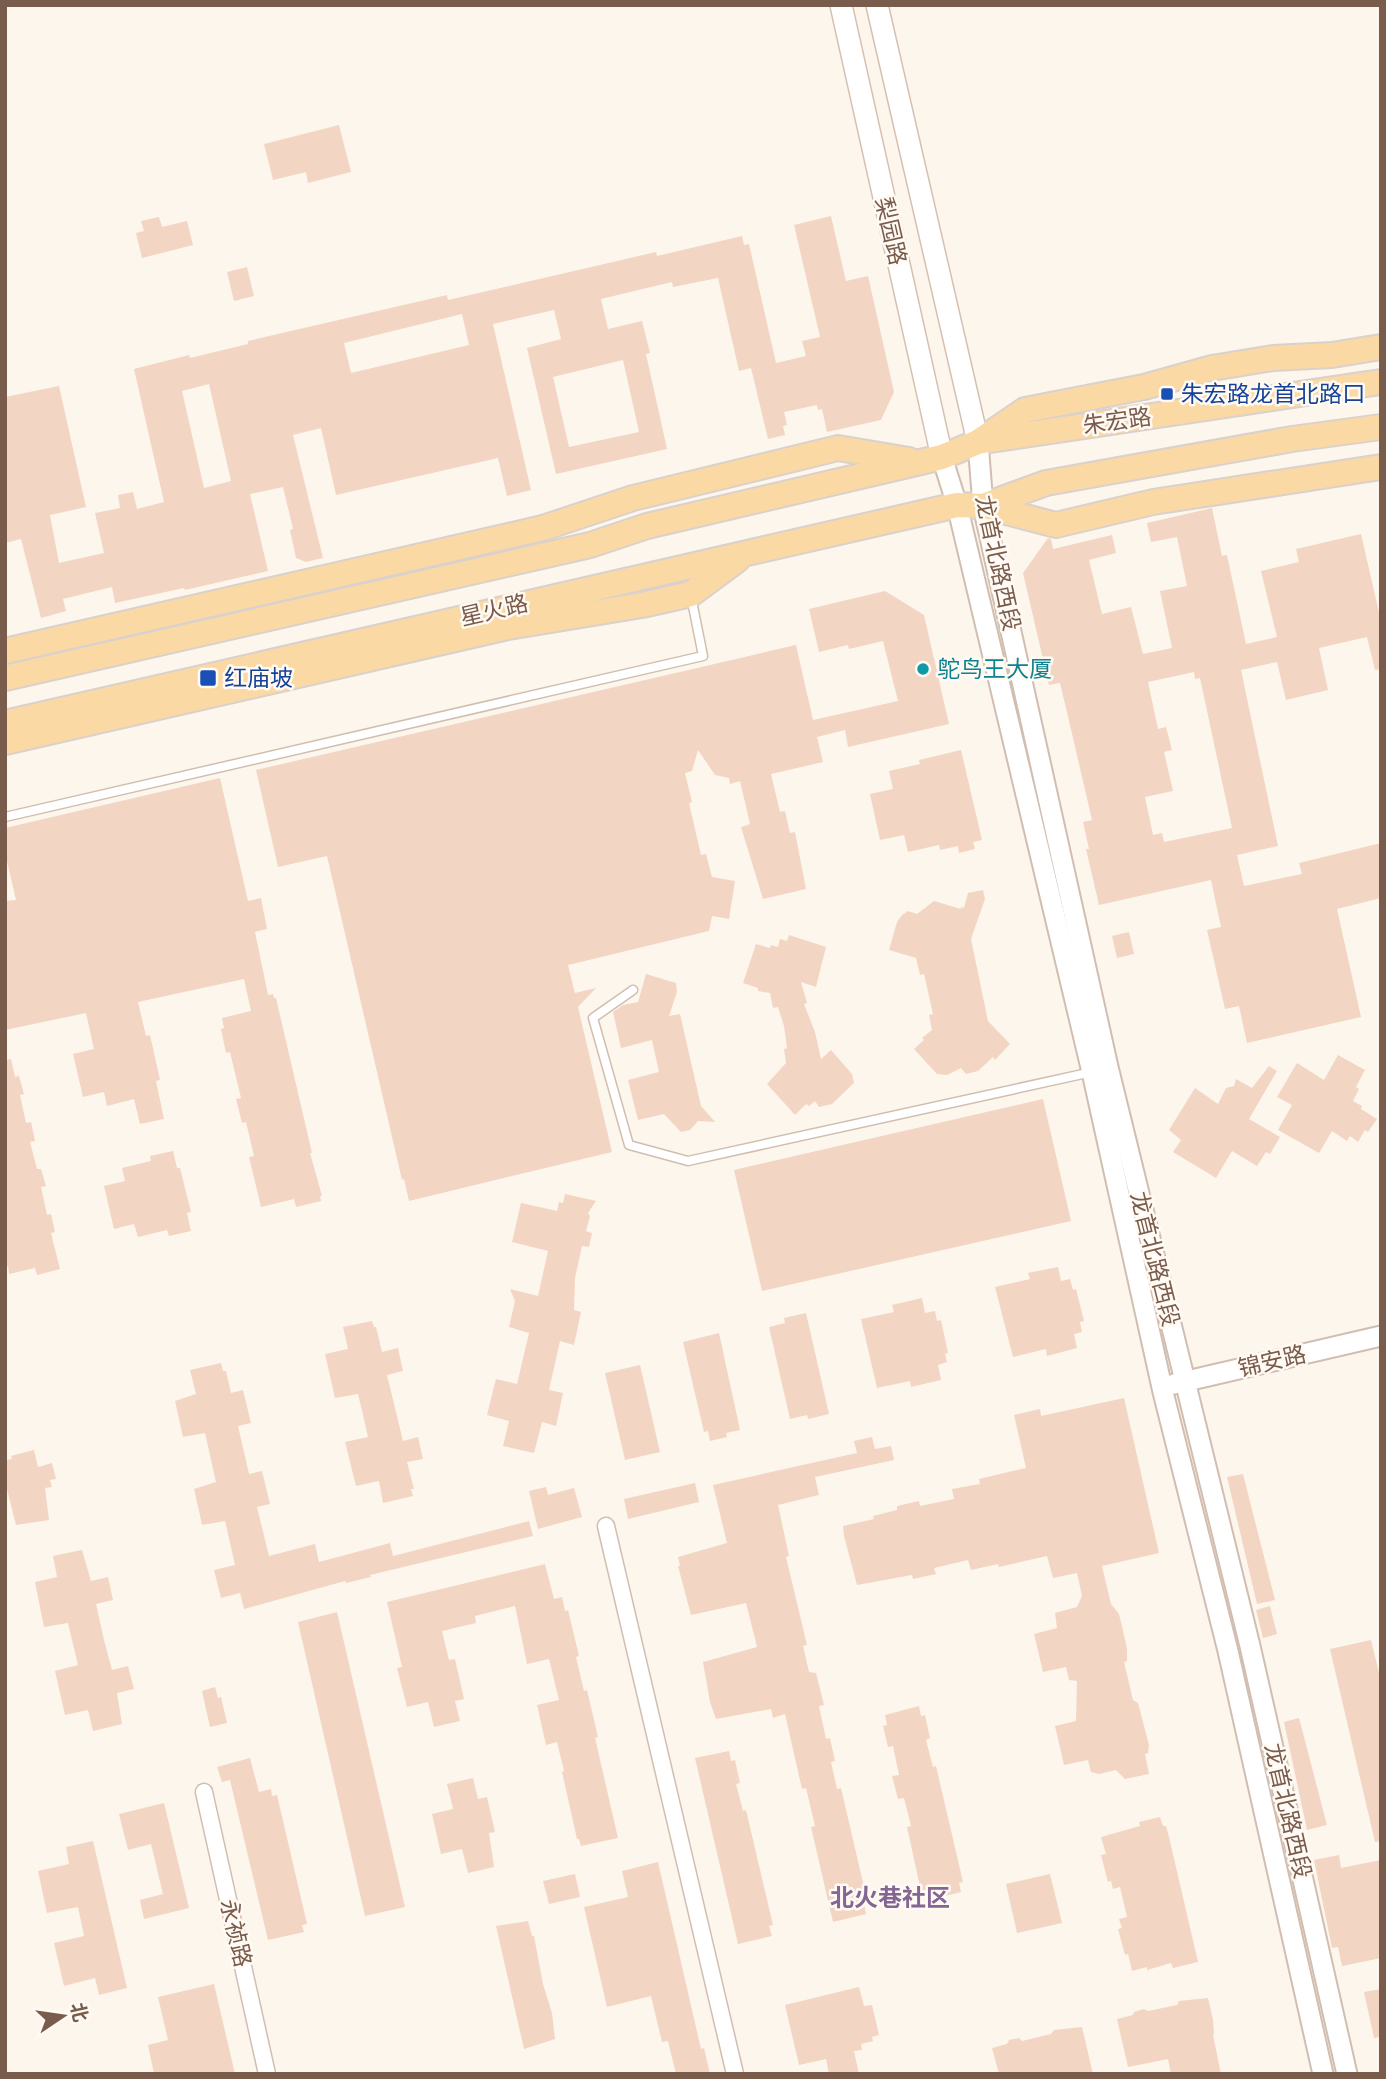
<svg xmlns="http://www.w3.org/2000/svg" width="1386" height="2079" font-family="'Fira Sans Condensed','Noto Sans SC',sans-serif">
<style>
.building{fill:#f3d5c3;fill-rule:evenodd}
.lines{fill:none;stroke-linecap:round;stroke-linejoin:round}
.service-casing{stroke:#d1beb0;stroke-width:11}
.minor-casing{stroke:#d1beb0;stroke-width:19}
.tertiary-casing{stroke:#d1beb0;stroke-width:23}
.secondary-casing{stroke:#d6c0b0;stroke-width:24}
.primary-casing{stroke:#dad1cd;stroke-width:28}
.service{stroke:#fff;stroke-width:8}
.minor{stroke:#fff;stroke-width:16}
.tertiary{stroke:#fff;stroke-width:19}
.secondary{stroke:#fff;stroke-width:21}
.primary{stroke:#fbd9a5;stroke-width:24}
.transit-dot{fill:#1a4fb4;stroke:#fffaf3;stroke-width:2.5}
.culture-dot{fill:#0f9aa8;stroke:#fffaf3;stroke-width:2.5}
.labels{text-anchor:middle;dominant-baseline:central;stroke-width:5;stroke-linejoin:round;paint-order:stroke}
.street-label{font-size:23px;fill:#7a5c4d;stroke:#fffaf3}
.transit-label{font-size:23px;fill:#164399;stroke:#fffaf3;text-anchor:start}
.culture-label{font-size:23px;fill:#0d838f;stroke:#fffaf3;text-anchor:start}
.neighbourhood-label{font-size:24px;font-weight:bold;fill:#846695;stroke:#fffaf3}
</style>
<rect width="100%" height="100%" fill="#fdf6ec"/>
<g class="building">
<path d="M339,125L351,172L308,183L306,172L273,180L264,144Z"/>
<path d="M831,216L846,281L868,276L894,392L881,420L827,432L822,409L818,410L817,405L784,412L787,425L783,426L785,435L768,439L751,368L739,371L718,278L673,287L672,282L601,299L608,329L642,321L650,353L646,354L667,449L556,474L527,348L561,339L554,310L493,324L531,490L507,496L498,458L336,495L321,428L293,435L323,558L306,562L296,558L290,530L293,529L283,487L250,494L268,571L185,590L184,588L115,603L112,587L63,599L66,611L41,618L21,539L5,543V397L59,386L86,507L50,515L59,563L104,553L95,513L120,508L118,495L133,492L137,509L164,502L134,369L189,355L190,358L248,344V341L447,295L448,300L656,252L657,256L742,236L744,245L749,244L776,363L806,356L802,341L820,337L794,225ZM462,314L469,345L351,373L344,343ZM623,360L639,432L569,447L553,377ZM209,384L231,481L204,488L182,391Z"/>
<path d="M159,217L162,227L187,221L193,245L142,258L136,233L144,231L141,221Z"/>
<path d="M247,267L254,296L234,301L227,272Z"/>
<path d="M1212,508L1222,556L1227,555L1246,644L1277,637L1261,571L1299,562L1296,549L1361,534L1381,621V669L1375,670L1367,637L1319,648L1328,690L1286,700L1277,662L1241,670L1278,846L1237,855L1244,886L1302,874L1299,863L1381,843V898L1337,909L1361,1017L1247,1043L1239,1006L1225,1009L1207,930L1221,927L1211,880L1099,905L1086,849H1089L1083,822L1092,820L1070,725L1060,683L1049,685L1023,573L1048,538L1051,539L1053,549L1112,535L1116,553L1089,560L1102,614L1131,607L1143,654L1172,648L1160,591L1187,586L1177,537L1151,542L1147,523ZM1194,672L1195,679L1200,678L1232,828L1164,842L1162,833L1153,835L1145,797L1173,791L1164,752L1172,750L1166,727L1158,729L1148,682Z"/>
<path d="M885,591L924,615L949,724L848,747L845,730L817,737L823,762L771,774L780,812L785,811L790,833L795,832L806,889L763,899L741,827L750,824L740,781L730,784L729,778L715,775L698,750L692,771L685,773L692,802L689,803L701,855L706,854L712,877L735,881L729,919L712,916L709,931L568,965L575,993L596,988L578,1007L612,1152L409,1201L404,1179L402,1180L327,856L278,867L256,770L796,645L813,720L898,701L883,641L849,649L848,645L819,652L809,609Z"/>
<path d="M961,750L982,840L973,842L975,849L959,853L958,846L940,850L939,845L908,852L904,835L880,840L870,794L893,789L889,771L920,764L919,760Z"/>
<path d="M220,778L248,901L261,898L267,929L255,932L268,995L273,994L274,998H276L312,1153H310L322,1196H320L321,1201L296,1207L294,1199L261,1207L249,1157L254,1156L246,1122L242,1123L236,1099L241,1098L230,1052L226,1053L221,1029L224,1028L222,1018L251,1011L244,979L138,1002L146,1036L150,1035L160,1080L156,1081L164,1119L140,1124L134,1099L107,1106L104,1092L83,1097L73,1054L94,1049L86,1013L5,1030V901L16,900L5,853V828Z"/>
<path d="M983,890L985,899L971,939L988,1021L1010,1044L995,1060L993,1057L978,1071L966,1074L961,1068L947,1075L937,1074L914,1049L924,1040L922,1038L932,1030L929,1015L933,1014L924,974L920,975L916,958L889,950L897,922L902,915L908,911L917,914L934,901L961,909V907L964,908L968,893Z"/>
<path d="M1129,932L1134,954L1117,958L1112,936Z"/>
<path d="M789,935L826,947L816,987L801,982L807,1003L804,1004L815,1032L821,1059L831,1050L852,1074L854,1083L832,1104L819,1107L815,1101L809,1106L806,1104L795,1115L767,1084L786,1063L784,1049L787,1048L784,1026L778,1007L773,1008L770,993L758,991V988L743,983L756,944L770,948L771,945L778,947L780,939L787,941Z"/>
<path d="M646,974L676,983L677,992L669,1016L680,1014L701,1106L715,1122L698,1121L690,1130L681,1132L664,1114L638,1120L628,1080L659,1072L652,1040L621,1048L613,1012L623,1005L638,1002Z"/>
<path d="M1338,1055L1365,1070L1356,1087L1359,1089L1353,1101L1362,1106L1361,1109L1377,1119L1368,1132L1365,1130L1358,1142L1350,1136L1347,1141L1332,1131L1319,1153L1278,1130L1292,1105L1277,1097L1297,1063L1324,1080Z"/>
<path d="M11,1059L15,1077L19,1076L24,1094L20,1095L26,1123L31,1122L35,1141L30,1142L37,1169H41L46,1186L41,1187L47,1215L51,1214L55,1232L51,1233L60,1269L37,1275L35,1268L9,1274L8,1266L5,1267V1060Z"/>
<path d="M1269,1066L1277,1071L1249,1119L1280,1137L1270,1154L1266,1152L1257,1166L1232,1151L1216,1178L1173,1152L1181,1140L1169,1130L1195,1088L1218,1104L1226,1088L1234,1086L1236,1079L1252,1088Z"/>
<path d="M1043,1099L1071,1221L762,1291L734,1170Z"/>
<path d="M173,1151L177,1168H180L191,1212L187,1213L191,1231L169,1236L167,1230L138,1237L134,1224L114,1229L104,1186L125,1181L122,1168L151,1161L150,1156Z"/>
<path d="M565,1194L596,1201L588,1213L590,1216L586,1231L592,1233L589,1247L582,1246L575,1278L574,1310L581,1312L574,1345L560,1341L549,1390L563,1393L556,1426L542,1422L534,1453L503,1446L509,1421L487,1415L496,1379L517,1384L529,1333L509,1327L515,1301L510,1289L538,1296L548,1251L512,1242L521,1203L557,1211L559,1202L563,1203Z"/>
<path d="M1058,1267L1061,1281L1070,1279L1073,1290L1076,1289L1084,1321L1080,1322L1082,1332L1074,1334L1077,1348L1047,1356L1046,1349L1013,1357L995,1287L1030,1279L1028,1273Z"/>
<path d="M922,1298L925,1313L935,1311L937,1321L941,1320L948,1353L945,1354L947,1362L938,1365L941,1380L911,1387L910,1381L877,1388L861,1319L894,1312L892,1305Z"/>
<path d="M806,1313L829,1414L808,1419L807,1415L790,1419L769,1327L785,1323L784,1318Z"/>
<path d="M372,1321L374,1327H376L382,1352L398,1348L403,1371L387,1375L403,1441L418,1437L423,1459L407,1462L414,1489H411L413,1496L383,1503L379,1481L356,1486L345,1442L368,1437L363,1415L358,1394L335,1398L325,1354L348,1349L343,1327Z"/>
<path d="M719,1333L740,1430L726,1433L727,1437L710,1441L708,1431L704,1432L683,1342Z"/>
<path d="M221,1363L223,1371H226L231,1393L243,1390L251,1423L238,1426L249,1474L262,1471L270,1504L257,1507L269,1556L315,1544L319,1562L390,1543L393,1556L529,1521L533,1536L370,1575L371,1577L346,1583L345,1581L244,1609L240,1593L221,1598L214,1570L235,1565L225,1521L202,1525L199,1511L194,1489L216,1482L205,1433L183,1437L175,1401L196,1394L190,1370Z"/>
<path d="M640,1365L660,1452L625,1460L605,1373Z"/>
<path d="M1124,1398L1159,1553L1102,1566L1111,1604L1119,1614L1127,1648V1661L1124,1662L1133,1700L1138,1703L1149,1745L1148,1753L1145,1754L1149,1774L1125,1779L1116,1770L1099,1774L1091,1772L1088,1760L1064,1765L1055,1726L1076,1721L1077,1681L1069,1680L1066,1667L1043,1672L1034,1634L1057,1628L1055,1613L1077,1607L1082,1596L1077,1573L1053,1578L1047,1556L999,1567L998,1564L971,1570L968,1560L934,1568L936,1574L913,1579L912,1575L857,1585L844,1536L843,1526L874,1519L873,1516L897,1510V1506L919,1501L920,1506L954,1499L952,1489L980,1484L979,1479L1026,1468L1014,1415L1040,1409L1041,1416Z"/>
<path d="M872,1437L875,1449L891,1446L894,1460L815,1477L819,1495L778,1505L789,1556L786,1557L807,1645L803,1646L809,1672L816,1673L824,1705L819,1706L826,1739L830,1738L835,1761L831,1762L837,1789L841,1788L868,1904H864L866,1914L833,1922L811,1827L815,1826L806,1788L802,1789L785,1714L773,1718L771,1709L716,1719L710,1702L703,1662L757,1647L746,1603L691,1615L678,1566H680L678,1557L727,1543L713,1485L857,1453L854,1441Z"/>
<path d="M34,1450L38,1467L52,1463L56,1479L50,1480L52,1487L45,1488L49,1520L16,1525L5,1481V1460L12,1459L11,1456Z"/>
<path d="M1243,1474L1275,1600L1257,1604L1227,1477Z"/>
<path d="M695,1483L699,1502L628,1519L624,1499Z"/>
<path d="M546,1487L548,1495L574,1488L582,1517L538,1529L529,1491Z"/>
<path d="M82,1550L91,1581L108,1577L113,1600L96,1604L104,1640L112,1670L128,1666L134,1689L117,1693L122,1724L93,1731L88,1710L65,1715L55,1671L78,1665L68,1623L44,1627L35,1582L57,1577L53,1556Z"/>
<path d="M545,1564L554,1599L562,1597L565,1611L568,1610L579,1656L576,1657L584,1691L587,1690L598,1737L595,1738L618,1838L581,1846L579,1839H577L562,1772L564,1771L557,1742L546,1745L537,1705L559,1700L549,1659L527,1664L515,1606L475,1616L476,1623L442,1631L449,1660L455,1659L464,1699L455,1701L460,1721L434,1727L428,1702L407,1707L397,1668L402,1667L387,1602Z"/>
<path d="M1270,1606L1277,1634L1263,1638L1256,1610Z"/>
<path d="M337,1612L405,1907L365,1916L298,1622Z"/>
<path d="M1371,1640L1381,1681V1841L1375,1842L1330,1649Z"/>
<path d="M215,1687L218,1698L221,1697L227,1723L210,1727L202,1691Z"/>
<path d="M919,1706L921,1716L925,1715L930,1738L926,1740L933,1767L936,1766L963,1882L959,1883L961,1892L928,1900L925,1890L921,1891L907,1827L911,1826L904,1798L898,1799L892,1776L899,1775L893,1746L888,1747L883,1726L887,1725L885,1715Z"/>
<path d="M1299,1718L1327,1825L1307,1830L1284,1722Z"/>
<path d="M729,1751L731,1761L735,1760L740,1783L736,1784L743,1811L746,1810L773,1925L769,1926L772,1936L738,1944L695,1758Z"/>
<path d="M250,1758L259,1792L271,1789L272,1796L277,1795L307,1924L302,1925L304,1932L268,1940L230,1780L222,1782L217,1767Z"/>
<path d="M473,1778L478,1799L487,1797L495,1832L489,1833L494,1867L468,1873L462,1849L441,1854L432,1814L453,1809L447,1784Z"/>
<path d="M164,1803L189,1908L144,1919L140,1900L163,1894L151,1844L128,1850L119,1814Z"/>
<path d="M1160,1817L1163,1826H1166L1169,1837L1198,1962L1173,1968L1171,1963L1147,1970V1967L1132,1971L1128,1954L1125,1955L1118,1929L1122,1928L1119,1919L1127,1917L1120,1887L1113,1889L1111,1881L1108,1882L1101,1855L1106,1854L1101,1837L1140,1826L1139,1822Z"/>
<path d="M93,1841L127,1988L99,1995L95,1978L64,1986L54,1943L84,1936L81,1921L78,1907L47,1913L38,1871L69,1864L66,1847Z"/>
<path d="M1339,1855L1341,1868L1381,1860V1958L1342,1966L1338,1947L1332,1948L1314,1860Z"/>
<path d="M658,1862L701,2049L704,2048L710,2074H676L668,2041L662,2042L651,1996L607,2007L584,1907L628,1897L622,1871Z"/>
<path d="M575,1874L580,1897L549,1904L543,1881Z"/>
<path d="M1050,1874L1062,1923L1017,1933L1006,1884Z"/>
<path d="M528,1921L532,1936H534L543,1984L552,2013L555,2039L524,2049L496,1926Z"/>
<path d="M214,1984L235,2074H154L148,2045L168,2040L158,1997Z"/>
<path d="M859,1987L864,2006L872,2005L879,2035L872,2037L873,2041L861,2044L862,2050L854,2051L859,2074H829L826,2059L799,2065L785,2005Z"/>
<path d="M1381,1989V2037L1374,2038L1364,1992Z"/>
<path d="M1208,1998L1213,2020L1214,2035H1213L1221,2074H1171L1168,2059L1128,2067L1117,2019L1133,2015L1134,2012L1144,2009L1148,2011L1177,2005L1179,2001Z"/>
<path d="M1082,2027L1093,2074H999L992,2048L1007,2044L1009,2040L1019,2038L1022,2041L1051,2034L1054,2030Z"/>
</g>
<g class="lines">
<g class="service-casing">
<g id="service">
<path d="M5,817L703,656L691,596"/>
<path d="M633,990L593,1018L629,1145L688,1161L1092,1072"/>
</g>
</g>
<g class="minor-casing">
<g id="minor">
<path d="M606,1526L735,2074"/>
<path d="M204,1792L267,2074"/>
</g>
</g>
<g class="tertiary-casing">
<g id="tertiary">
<path d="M978,442L983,506L1108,1067L1250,1646L1347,2074"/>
<path d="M942,457L957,505L1092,1072L1163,1392L1228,1651L1323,2074"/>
<path d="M1174,1384L1381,1336"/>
</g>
</g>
<g class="secondary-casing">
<g id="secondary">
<path d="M841,5L942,457"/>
<path d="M877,5L978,442"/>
</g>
</g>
<g class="primary-casing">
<g id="primary">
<path d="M983,441L1381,382"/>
<path d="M983,506L1046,483L1292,439L1381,427"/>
<path d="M5,651L543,528L633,498L838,448L909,460"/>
<path d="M5,678L590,545L647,526L942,457L978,442L1025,410L1144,387L1212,368L1273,358L1332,355L1381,347"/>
<path d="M5,723L957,505L983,506L1056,525L1153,502L1381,467"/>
<path d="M5,742L508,627L642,605L691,594L737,560"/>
</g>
</g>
<use href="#service" class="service"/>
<use href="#minor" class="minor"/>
<use href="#tertiary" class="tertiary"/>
<use href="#secondary" class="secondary"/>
<use href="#primary" class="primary"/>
</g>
<g class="transit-dot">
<rect x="1160" y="387" width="14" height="14" rx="3.5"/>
<rect x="199" y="669" width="18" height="18" rx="3.5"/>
</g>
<circle class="culture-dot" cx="923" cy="669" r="7"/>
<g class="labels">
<g class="street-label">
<text transform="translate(891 231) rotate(77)">梨园路</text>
<text transform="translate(1117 421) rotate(-8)">朱宏路</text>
<text transform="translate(998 563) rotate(78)">龙首北路西段</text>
<text transform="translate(494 610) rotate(-13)">星火路</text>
<text transform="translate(1155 1259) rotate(76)">龙首北路西段</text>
<text transform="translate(1272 1361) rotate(-13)">锦安路</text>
<text transform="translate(1288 1811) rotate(77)">龙首北路西段</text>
<text transform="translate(236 1933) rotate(77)">永祯路</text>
</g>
<g class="transit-label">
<text x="1181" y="394">朱宏路龙首北路口</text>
<text x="224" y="678">红庙坡</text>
</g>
<g class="culture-label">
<text x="937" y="669">鸵鸟王大厦</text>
</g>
<g class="neighbourhood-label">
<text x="890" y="1898">北火巷社区</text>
</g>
</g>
<rect width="1386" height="2079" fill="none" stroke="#7a5c4d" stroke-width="14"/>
<g transform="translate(63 2016) rotate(77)" stroke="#fffaf3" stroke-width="5" paint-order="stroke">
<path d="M0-5L12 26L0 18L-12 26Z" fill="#7a5c4d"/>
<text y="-10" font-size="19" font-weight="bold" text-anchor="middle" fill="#7a5c4d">北</text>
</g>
</svg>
